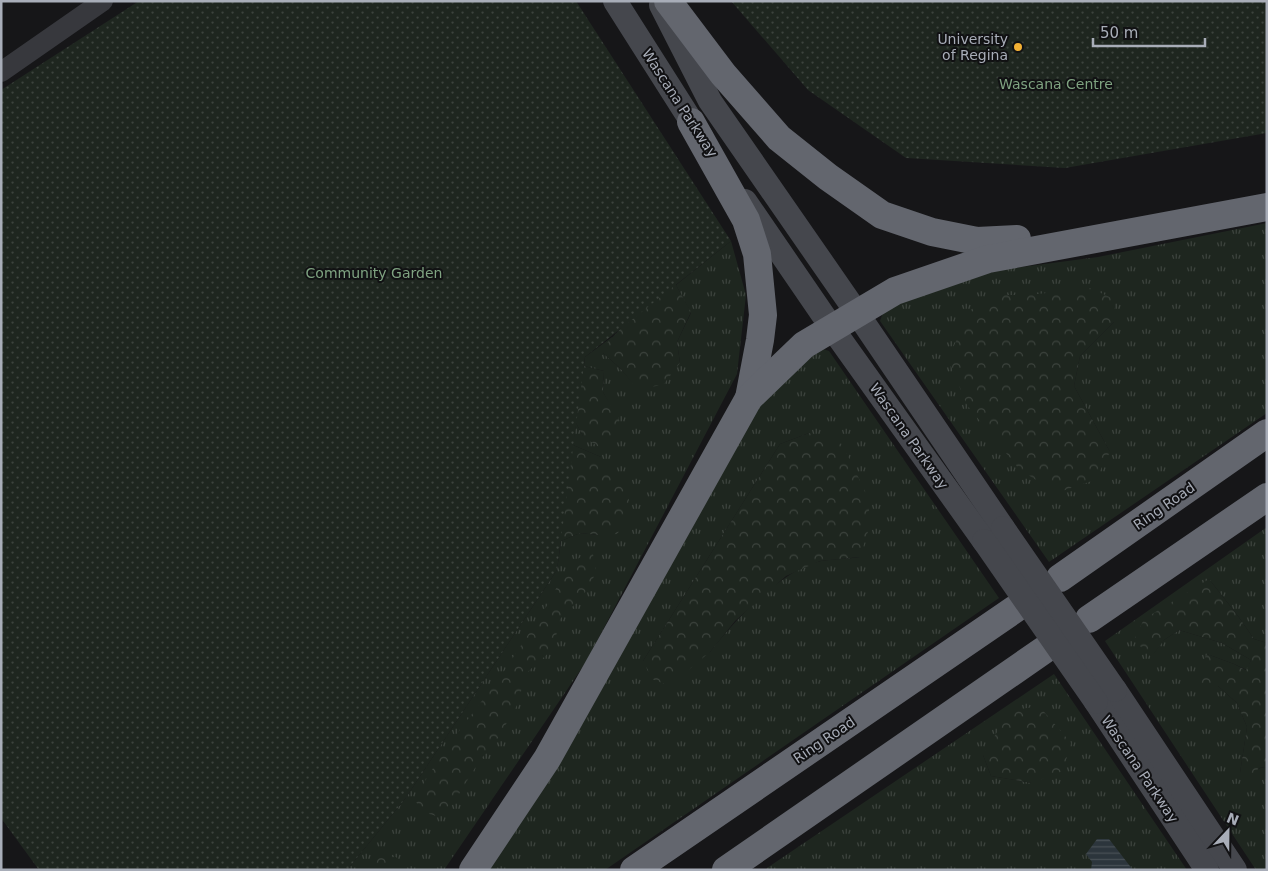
<svg xmlns="http://www.w3.org/2000/svg" width="1268" height="871" font-family="'DejaVu Sans',sans-serif">
<style>
.grass{fill:url(#grass-tufts);fill-rule:evenodd}
.forest{fill:url(#forest-crowns)}
.park{fill:url(#park-dots)}
.water{fill:url(#water-rules)}
.lines{fill:none;stroke-linecap:round;stroke-linejoin:round}
.tertiary{stroke:#37383d;stroke-width:20}
.secondary{stroke:#45474d;stroke-width:24}
.motorway{stroke:#63666e;stroke-width:28}
.secondary-bridge{stroke:#45474d;stroke-width:24}
.poi-dot{fill:#f2b134;stroke:#111113;stroke-width:2}
.labels{text-anchor:middle;dominant-baseline:central;stroke-width:4;stroke-linejoin:round;paint-order:stroke}
.poi-label{font-size:14px;fill:#a8adb8;stroke:#111113;text-anchor:end}
.park-label{font-size:14px;fill:#7fa381;stroke:#111113}
.street-label{font-size:14px;fill:#a8adb8;stroke:#111113}
</style>
<defs>
<pattern id="grass-tufts" width="24" height="20" patternUnits="userSpaceOnUse" patternTransform="scale(1.25)"><rect width="24" height="20" fill="#1e261f"/><path d="M3 7l-1-3M5 7V3M7 7l1-3M15 17l-1-3M17 17v-4M19 17l1-3" fill="none" stroke="#3c433d"/></pattern>
<pattern id="forest-crowns" width="20" height="18" patternUnits="userSpaceOnUse" patternTransform="scale(1.25)"><rect width="20" height="18" fill="#1e261f"/><path d="M2 6a3 3 0 1 1 6 0M12 15a3 3 0 1 1 6 0" fill="none" stroke="#3c433d"/></pattern>
<pattern id="park-dots" width="8" height="8" patternUnits="userSpaceOnUse" patternTransform="scale(1.25)"><rect width="8" height="8" fill="#1e261f"/><path d="M2 2h.1M6 6h.1" fill="none" stroke="#3c433d" stroke-width="1.8" stroke-linecap="round"/></pattern>
<pattern id="water-rules" width="6" height="5" patternUnits="userSpaceOnUse" patternTransform="scale(1.25)"><rect width="6" height="5" fill="#2c353c"/><path d="M0 2.5h6" fill="none" stroke="#485056"/></pattern>
</defs>
<rect width="100%" height="100%" fill="#161618"/>
<g class="grass">
<path d="M1267,223V413L1049,562L880,321L884,310L961,275L1098,257ZM997,295H1029L1114,322L1080,356L1074,386L1110,452Z"/>
<path d="M731,241L746,295L737,374L586,662L444,870H347L405,799L557,570L561,541L580,533L598,535L601,457L573,445L576,423L583,436L609,403L603,392L604,371L584,366L585,357L612,337L613,339L603,353L621,369L637,388L680,363L677,342L691,313L676,285Z"/>
<path d="M817,347L829,351L999,598L605,870H482L754,408ZM809,433L860,557C847,559 834,559 821,561C781,570 735,620 710,652L643,661L780,444Z"/>
<path d="M1267,527V643L1254,639L1238,616L1209,579L1151,657L1164,640L1179,630L1222,643L1251,660L1247,670L1234,664L1207,654L1218,686L1237,703L1247,727L1240,773L1265,767L1267,769V870H1256L1105,641Z"/>
<path d="M1054,674L1187,870H764ZM983,755L1032,783L991,776Z"/>
</g>
<g class="forest">
<path d="M674,272L676,285L691,312L677,342L680,363L663,385L637,389L621,369L603,353L604,346Z"/>
<path d="M1090,288L1114,299V322L1080,356L1074,386L1110,452L1095,480L1056,493L1019,469L967,405L948,359L970,310L997,295H1029Z"/>
<path d="M584,366L604,371L603,392L619,419L615,434L600,448L583,436L576,423L568,397Z"/>
<path d="M809,433L842,444L868,497L870,525L860,557L820,561L786,576L735,621L710,652L669,686L652,679L643,661L780,444Z"/>
<path d="M573,445L601,457L627,493L633,514L617,534L598,535L580,533L561,541L547,550L555,463Z"/>
<path d="M593,554L596,573L583,596L560,619L553,649L523,676L520,700L498,738L480,760L454,802L436,816L423,812L414,799L443,752L503,673L550,601L562,576L579,558Z"/>
<path d="M1209,579L1238,616L1254,639L1267,643V769L1265,767L1259,768L1250,777L1240,773L1247,727L1237,703L1218,686L1205,691L1198,682L1202,664L1207,654L1234,664L1246,670L1251,660L1222,643L1179,630L1164,640L1151,657L1134,640L1144,619Z"/>
<path d="M1039,706L1071,743L1063,771L1032,783L991,776L983,755L1010,711Z"/>
<path d="M396,857L408,870H360L372,858Z"/>
</g>
<g class="park">
<path d="M139,1H576L731,241L585,357L557,570L405,799L347,870H39L1,818V90Z"/>
<path d="M731,1H1267V133L1065,168L906,158L808,90Z"/>
</g>
<path class="water" d="M1097,839H1109L1133,870H1091L1092,862L1086,854Z"/>
<g class="lines">
<path class="tertiary" d="M1,72L103,1"/>
<g class="secondary">
<path d="M615,1L702,138"/>
<path d="M661,5L710,101L857,313L1003,528"/>
<path d="M745,201L832,328L984,541"/>
<path d="M1115,690L1235,870"/>
<path d="M1096,702L1207,870"/>
</g>
<g class="motorway">
<path d="M668,1L723,74L779,138L828,177L882,215L932,232L977,241L1017,239"/>
<path d="M691,122L746,220L757,254L763,315L760,340L749,398"/>
<path d="M1060,578L1267,433"/>
<path d="M1089,619L1267,497"/>
<path d="M473,870L547,759L749,398L804,345L895,291L988,259L1267,207"/>
<path d="M634,870L1015,609"/>
<path d="M726,870L1044,650"/>
</g>
<g class="secondary-bridge">
<path d="M1003,528L1115,690"/>
<path d="M984,541L1096,702"/>
</g>
</g>
<circle class="poi-dot" cx="1018" cy="47" r="5"/>
<g class="labels">
<g class="poi-label">
<text x="1008" y="39">University<tspan x="1008" dy="16">of Regina</tspan></text>
</g>
<g class="park-label">
<text x="1056" y="84">Wascana Centre</text>
<text x="374" y="273">Community Garden</text>
</g>
<g class="street-label">
<text transform="translate(680 103) rotate(57)">Wascana Parkway</text>
<text transform="translate(909 436) rotate(55)">Wascana Parkway</text>
<text transform="translate(1164 506) rotate(-35)">Ring Road</text>
<text transform="translate(824 740) rotate(-34)">Ring Road</text>
<text transform="translate(1140 769) rotate(56)">Wascana Parkway</text>
</g>
</g>
<rect width="1268" height="871" fill="none" stroke="#a8adb8" stroke-width="5"/>
<g transform="translate(1228 831) rotate(22)" stroke="#111113" stroke-width="4" paint-order="stroke">
<path d="M0-4L9 19L0 12L-9 19Z" fill="#a8adb8"/>
<text y="-8" font-size="14" font-weight="bold" text-anchor="middle" fill="#a8adb8">N</text>
</g>
<path d="M1093 38v8h112v-8" fill="none" stroke="#a8adb8" stroke-width="2.5"/>
<text x="1100" y="38" font-size="15" fill="#a8adb8" stroke="#111113" stroke-width="4" paint-order="stroke">50 m</text>
</svg>
